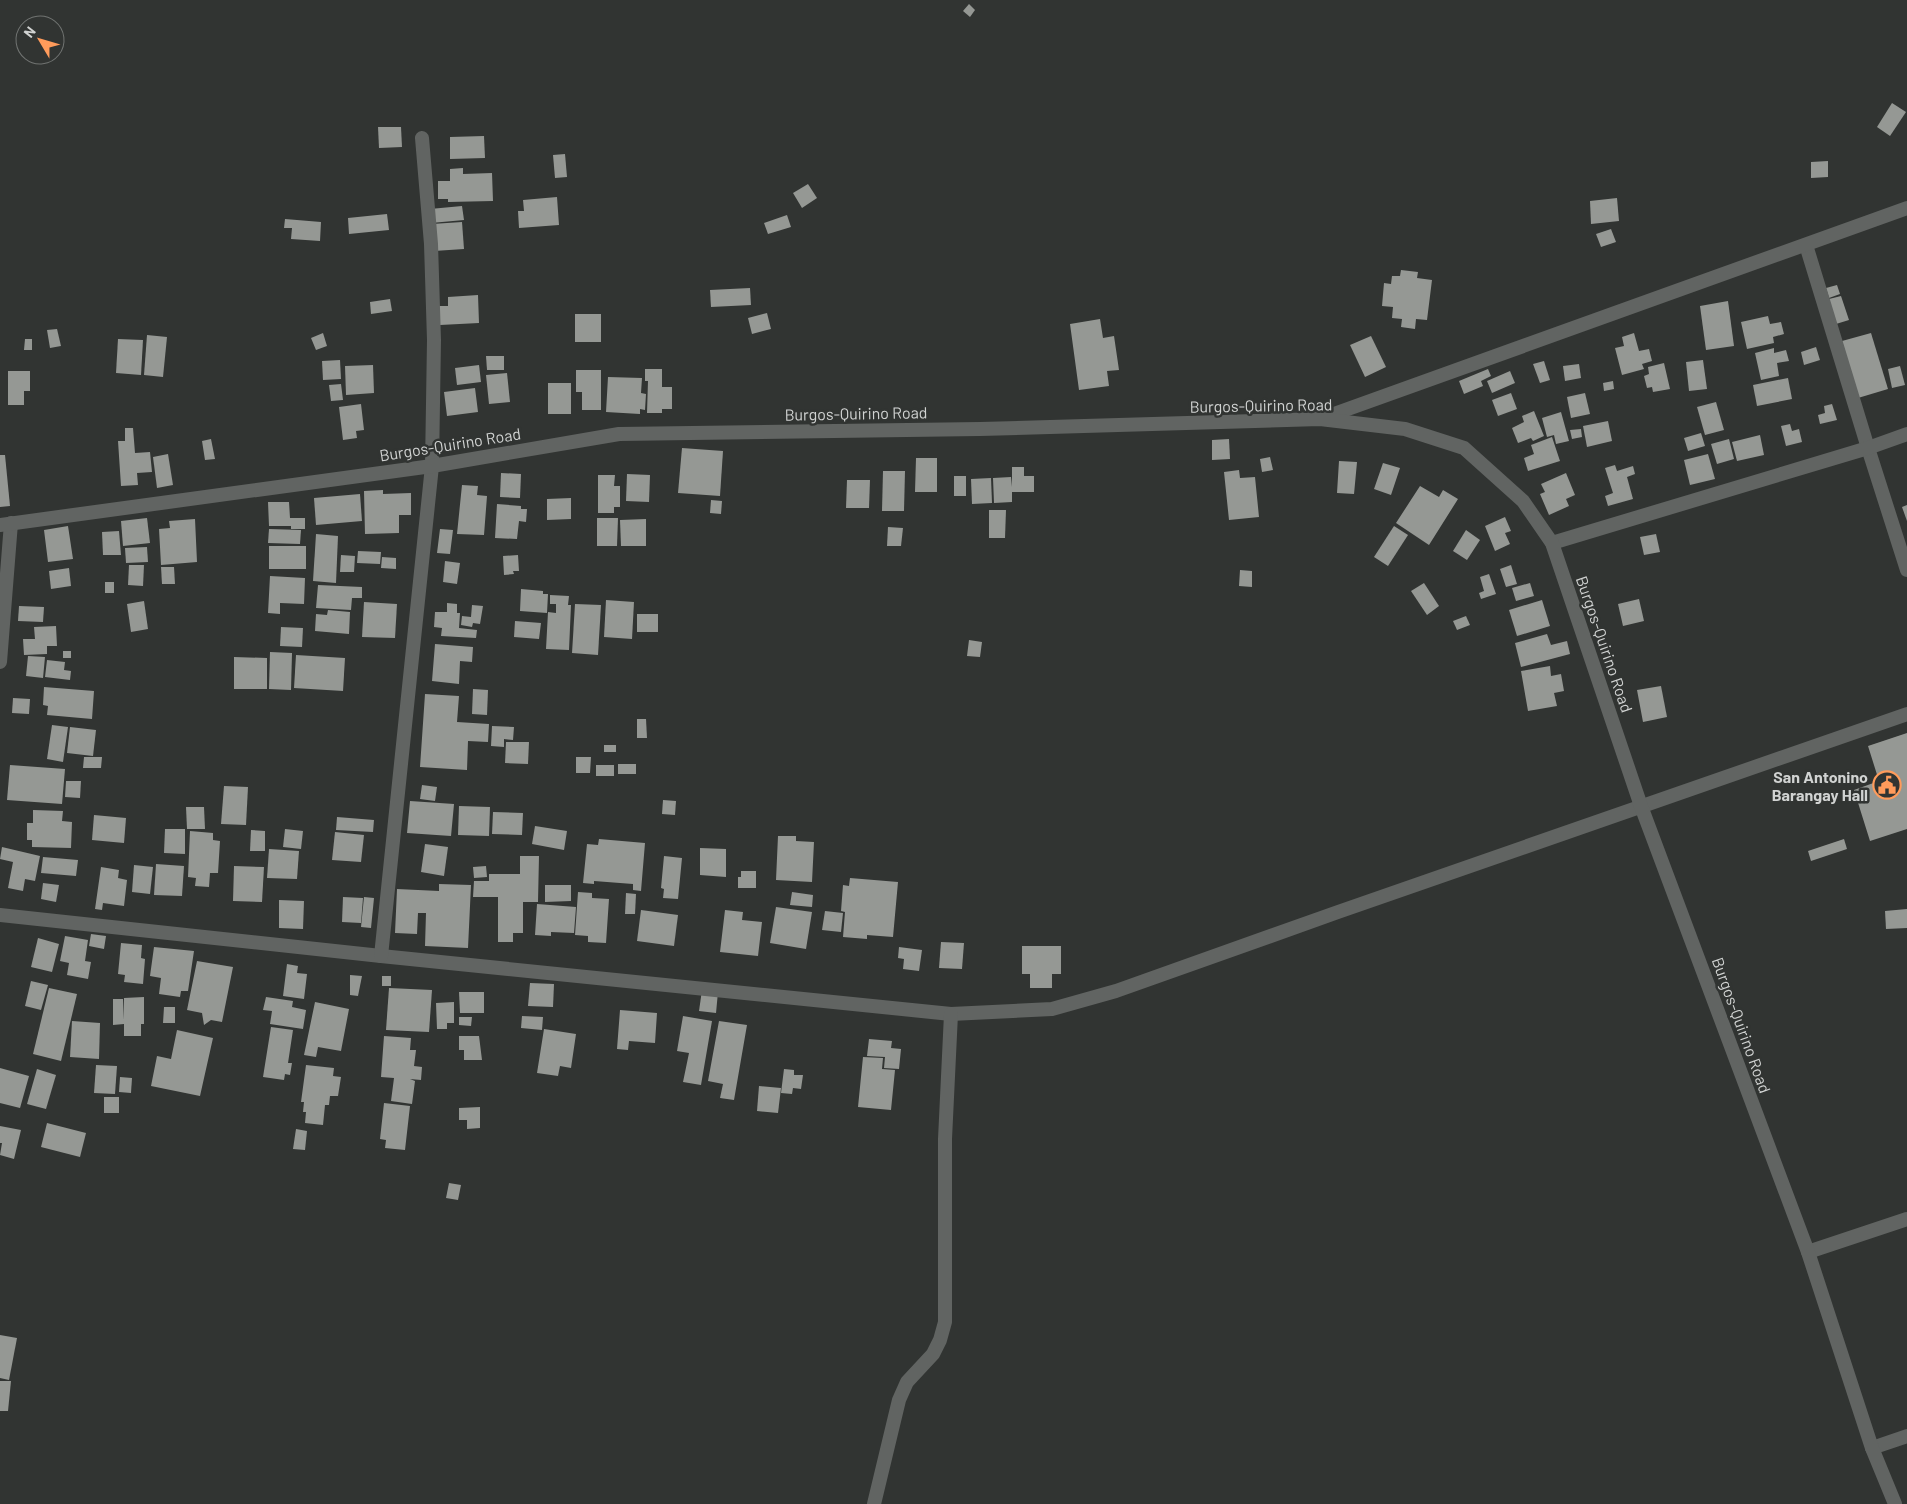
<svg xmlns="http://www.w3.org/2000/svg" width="1907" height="1504" font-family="Barlow,sans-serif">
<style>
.building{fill:#959894}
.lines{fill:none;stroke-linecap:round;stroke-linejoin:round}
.minor{stroke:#616462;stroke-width:14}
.tertiary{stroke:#616462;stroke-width:14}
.labels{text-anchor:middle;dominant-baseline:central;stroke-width:5;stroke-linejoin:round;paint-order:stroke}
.street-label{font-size:16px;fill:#d1d3d2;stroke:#313432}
.poi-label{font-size:16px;font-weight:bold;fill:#d1d3d2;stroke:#313432;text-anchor:end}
</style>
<rect width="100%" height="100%" fill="#313432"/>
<g class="building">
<path d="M969,4L975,10L970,17L963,11Z"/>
<path d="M1892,103L1906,112L1890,136L1877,127Z"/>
<path d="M378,127H401L402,147L379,148Z"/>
<path d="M484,136L485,158L450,159V137Z"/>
<path d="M565,154L567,177L555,178L553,155Z"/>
<path d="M1828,161V177L1811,178V162Z"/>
<path d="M463,168V174L492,173L493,201L448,202V199H438V181H450V169Z"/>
<path d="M808,184L817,198L802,208L793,193Z"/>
<path d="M557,197L559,225L519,228L518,211H524L523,200Z"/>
<path d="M1617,198L1619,221L1591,224L1590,201Z"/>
<path d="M462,206L464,220L431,223L430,209Z"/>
<path d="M387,214L389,230L349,234L348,218Z"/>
<path d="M787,215L791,227L768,234L764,223Z"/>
<path d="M285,219L321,222L320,241L291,239L292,228H284Z"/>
<path d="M462,222L464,249L434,251L432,224Z"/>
<path d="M1611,229L1616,242L1601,247L1596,234Z"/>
<path d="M1401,270L1418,272L1417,278L1432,280L1427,320L1416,319L1415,329L1401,327L1402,319L1392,318L1393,307L1382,306L1384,283L1391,284L1392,276H1400Z"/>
<path d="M1837,285L1840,294L1829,298L1826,288Z"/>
<path d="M750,288L751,305L711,307L710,290Z"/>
<path d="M478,295L479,323L440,325L439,306H448V297Z"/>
<path d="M1841,296L1849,320L1836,324L1829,299Z"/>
<path d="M390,299L392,311L371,314L370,302Z"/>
<path d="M1728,301L1734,346L1706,350L1700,306Z"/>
<path d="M767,313L771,329L752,334L748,318Z"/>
<rect x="575" y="314" width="26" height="28"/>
<path d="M1768,316L1770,324L1781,322L1784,334L1773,337L1774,343L1747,349L1741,322Z"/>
<path d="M1100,319L1103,338L1114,336L1119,370L1107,371L1109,386L1079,390L1070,324Z"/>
<path d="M57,329L61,346L50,348L47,330Z"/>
<path d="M323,333L327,346L316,350L311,338Z"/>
<path d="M1634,333L1639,351L1649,349L1652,361L1642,364L1644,369L1622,375L1615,348L1624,346L1622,337Z"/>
<path d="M1871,333L1888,389L1858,398L1842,341Z"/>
<path d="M147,335L167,337L163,377L144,375Z"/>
<path d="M1371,336L1386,367L1365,377L1350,345Z"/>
<path d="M25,339H32V350H24Z"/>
<path d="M118,339L143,340L141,375L116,373Z"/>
<path d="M1816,347L1820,360L1804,365L1801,352Z"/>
<path d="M1774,348V353L1786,350L1789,361L1777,363L1779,376L1761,380L1755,353Z"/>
<path d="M486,356H504V370H487Z"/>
<path d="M340,360L341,379L323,380L322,361Z"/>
<path d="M1703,360L1707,389L1689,391L1686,362Z"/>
<path d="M1544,361L1550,380L1540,383L1533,364Z"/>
<path d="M1664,363L1670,389L1653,392L1652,387L1647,388L1644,376L1649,374L1648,367Z"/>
<path d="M1579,364L1581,378L1565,381L1563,366Z"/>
<path d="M373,365L374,393L346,395L345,366Z"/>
<path d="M479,365L481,382L457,385L455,368Z"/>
<path d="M1900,366L1905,385L1892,388L1888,369Z"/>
<path d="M645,369H662V387H672V409H662V413H647L648,381H645Z"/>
<path d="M1488,369L1491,376L1481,381L1483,386L1464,394L1459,381Z"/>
<path d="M576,370H601V410H582V392H576Z"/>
<path d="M8,371H30V391H24V405H8Z"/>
<path d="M1510,371L1515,383L1492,393L1487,381Z"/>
<path d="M507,373L510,402L489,404L486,375Z"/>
<path d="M608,377L642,378L641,393L646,394L645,410L640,409V414L606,412Z"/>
<path d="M1788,378L1792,399L1757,406L1753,385Z"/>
<path d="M1613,381L1614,389L1604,391L1603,383Z"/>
<rect x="548" y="383" width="23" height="31"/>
<path d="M341,384L343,400L331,401L329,385Z"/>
<path d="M475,388L478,412L447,416L444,392Z"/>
<path d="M1511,393L1517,409L1498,416L1492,400Z"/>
<path d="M1585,393L1590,414L1571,418L1567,397Z"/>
<path d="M1716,402L1724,430L1705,435L1697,407Z"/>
<path d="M361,404L364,430L356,431L357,438L343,440L339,407Z"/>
<path d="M1832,404L1837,420L1820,424L1818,415L1825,413L1824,406Z"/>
<path d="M1534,411L1544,436L1533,441L1531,438L1518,443L1512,428L1524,422L1522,416Z"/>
<path d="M1561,412L1569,441L1556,444L1554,435L1547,437L1542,418Z"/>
<path d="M1608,421L1612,441L1587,447L1583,426Z"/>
<path d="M1790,424L1792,431L1799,429L1802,442L1786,446L1781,426Z"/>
<path d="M125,428H133L135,453L150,452L152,472L137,473L138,485L121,486L118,441H125Z"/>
<path d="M1581,429L1582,437L1572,439L1570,430Z"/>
<path d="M1701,433L1705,446L1688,451L1684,438Z"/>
<path d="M1760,435L1764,455L1737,461L1732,442Z"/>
<path d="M1552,437L1560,461L1528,471L1524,458L1534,454L1531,445Z"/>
<path d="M211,439L215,459L205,460L202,441Z"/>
<path d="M1229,439L1230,459L1212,460V440Z"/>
<path d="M1729,439L1734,459L1717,464L1711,444Z"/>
<path d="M682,448L723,451L720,496L678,493Z"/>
<path d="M168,454L173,485L157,488L153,457Z"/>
<path d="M1708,454L1715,479L1690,485L1684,460Z"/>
<path d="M0,455H5L10,506L0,507Z"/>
<path d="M1270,457L1273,470L1262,472L1260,459Z"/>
<path d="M916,458H937V492H915Z"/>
<path d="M1339,461L1357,462L1354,494L1337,493Z"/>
<path d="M1383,463L1400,468L1391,495L1374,489Z"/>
<path d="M1615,465L1617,471L1633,466L1635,474L1627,477L1633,499L1608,506L1605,496L1613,493L1605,468Z"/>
<path d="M1012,467H1024V476H1034V492H1012V502L994,503L993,478L1011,477L1012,487Z"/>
<path d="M1239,470L1240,478L1255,477L1259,517L1229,520L1224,472Z"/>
<path d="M883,471H905L904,511H882Z"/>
<path d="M501,473L521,474L520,498L500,497Z"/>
<path d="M1566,473L1575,495L1566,499L1569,506L1549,515L1540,494L1545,492L1541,484Z"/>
<path d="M627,474L650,475L649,502L626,501Z"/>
<path d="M598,475H615L614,486H620V507H614V513H598Z"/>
<rect x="954" y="476" width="12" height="20"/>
<path d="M991,478L992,503L972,504L971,479Z"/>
<path d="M847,480H870L869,508H846Z"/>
<path d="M462,485L478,486L477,495L487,496L484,535L457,534Z"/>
<path d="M1420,486L1439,497L1443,490L1458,499L1429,545L1396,523Z"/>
<path d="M383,490V494L411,493V515H399V533L365,534L364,491Z"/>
<path d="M360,494L362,521L316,525L314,498Z"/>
<path d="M571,498V519L547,520V499Z"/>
<path d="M711,500L722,501L721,514L710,513Z"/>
<path d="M268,502H289L290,518H305V529H291V526H269Z"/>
<path d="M497,504L521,506V509H527L526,522L519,521L517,539L495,538Z"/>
<path d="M1907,505V521L1902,507Z"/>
<path d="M989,510H1006L1005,538H989Z"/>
<path d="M1505,517L1511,531L1505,533L1510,544L1495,551L1485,526Z"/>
<path d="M147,518L150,543L123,546L121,521Z"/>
<path d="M597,518H618L617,546H597Z"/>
<path d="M195,519L197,562L161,565L159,529L170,528L169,521Z"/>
<path d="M646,519V546H621L620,520Z"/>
<path d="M68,526L73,559L48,562L44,530Z"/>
<path d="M1394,526L1408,535L1388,566L1374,557Z"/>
<path d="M888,527L903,528L901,546H887Z"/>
<path d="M269,529L301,530L300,544L268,543Z"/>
<path d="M440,529L453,530L450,554L437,553Z"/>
<path d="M1466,530L1480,540L1467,560L1453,551Z"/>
<path d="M119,531L121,555H103L102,532Z"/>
<path d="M316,534L338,536L336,583L313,581Z"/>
<path d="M1656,534L1660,552L1644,555L1640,537Z"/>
<rect x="269" y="546" width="37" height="23"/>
<path d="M147,547L148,562L126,563L125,548Z"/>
<path d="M358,551L381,552L380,564L357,563Z"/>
<path d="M341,555L355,556L354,572H340Z"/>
<path d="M518,555L519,571H513L514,574L504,575L503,556Z"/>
<path d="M382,557L396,558V569L381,568Z"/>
<path d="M445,561L460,563L457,584L443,582Z"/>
<path d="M129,565H144L143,586L128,585Z"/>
<path d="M1511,565L1517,584L1506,587L1500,569Z"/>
<path d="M161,567H174L175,584H162Z"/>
<path d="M69,568L71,586L51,589L49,571Z"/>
<path d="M1240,570L1252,571V587L1239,586Z"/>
<path d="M1489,574L1496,594L1481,599L1479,593L1484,591L1480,577Z"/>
<path d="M270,576L305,578L304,604L280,603V614L268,613Z"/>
<rect x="105" y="582" width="9" height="11"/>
<path d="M1424,583L1439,606L1427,615L1411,591Z"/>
<path d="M1530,583L1534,596L1516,601L1512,588Z"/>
<path d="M318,585L362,587V598H352L351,610L316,608Z"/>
<path d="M521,589L543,591V594H548L547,613L520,611Z"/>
<path d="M550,595L569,596L568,605H571L569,650L546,649L548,612L556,613V604H550Z"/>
<path d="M1639,599L1644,621L1623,626L1618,604Z"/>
<path d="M606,600L634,602L632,639L604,637Z"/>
<path d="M1542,600L1550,626L1517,636L1509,610Z"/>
<path d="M144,601L148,629L131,632L127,604Z"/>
<path d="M364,602L397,604L395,638L362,637Z"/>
<path d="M447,603L457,604V613H460L459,628L477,630L476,638L441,636L442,628L434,627L435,612H447Z"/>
<path d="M575,604L601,605L598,655L572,653Z"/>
<path d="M472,605L483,606L480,624L473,623L472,627L461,625L462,616L471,617Z"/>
<path d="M19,606L44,607L43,622L18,621Z"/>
<path d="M328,610L350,612L349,634L315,631L316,614L327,615Z"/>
<rect x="637" y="614" width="21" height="18"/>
<path d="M1466,616L1470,625L1457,630L1453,621Z"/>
<path d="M515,621L541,623L539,639L514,637Z"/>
<path d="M56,626L57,646H47V654L24,655L23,639H35L34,627Z"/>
<path d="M281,627L303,628L302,647L280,646Z"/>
<path d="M1547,634L1551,645L1567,641L1570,654L1521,667L1515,643Z"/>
<path d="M969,640L982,642L980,657L967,656Z"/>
<path d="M435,644L473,647L472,662L460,661L459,684L432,681Z"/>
<rect x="63" y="651" width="8" height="7"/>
<path d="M270,652L292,653L291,690L269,689Z"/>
<path d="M296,655L345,658L343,691L294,688Z"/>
<path d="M28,656L45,657L43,678L26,676Z"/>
<path d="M234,657L267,658V689H234Z"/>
<path d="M47,660L65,662L64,670L71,671L70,680L45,677Z"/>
<path d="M1550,666L1551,676L1561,674L1564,691L1554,693L1557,706L1528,711L1521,671Z"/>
<path d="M1661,686L1667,717L1643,722L1637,690Z"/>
<path d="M44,687L94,691L92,719L47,715L48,706L43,705Z"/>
<path d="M473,689L488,690L487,715L472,714Z"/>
<path d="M425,694L459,696L457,722L489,724L488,742L468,741L467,770L420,767Z"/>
<path d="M13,698L30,699L29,714L12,713Z"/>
<path d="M637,719H646L647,738H637Z"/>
<path d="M52,725L68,727L63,762L47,759Z"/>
<path d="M492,726L514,727L513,740L504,739V747L491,746Z"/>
<path d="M70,727L96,730L93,756L67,753Z"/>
<path d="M1907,733V829L1870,841L1854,790L1879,781L1868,746Z"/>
<path d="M506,742H529L528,764L505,763Z"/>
<rect x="604" y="745" width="12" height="7"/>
<path d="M84,757H102L101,768H83Z"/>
<path d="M576,757H591L590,773H576Z"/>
<rect x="618" y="764" width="18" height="10"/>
<path d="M10,765L65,769L62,804L7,800Z"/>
<rect x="596" y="765" width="18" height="11"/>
<path d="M66,781H81L80,798L65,797Z"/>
<path d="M422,785L437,787L435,801L420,799Z"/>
<path d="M224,786L248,787L246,825L221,824Z"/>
<path d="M663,800L676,801L675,815L662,814Z"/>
<path d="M410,801L454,804L451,836L407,833Z"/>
<path d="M459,806L490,807L489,836L458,835Z"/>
<path d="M186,807H204L205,829H187Z"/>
<path d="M33,810L63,811L62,821L72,822L71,848L32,847V840H27V823H33Z"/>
<path d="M493,812L523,813L522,835L492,834Z"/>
<path d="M94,815L126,818L124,843L92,840Z"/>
<path d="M337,817L374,820L373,832L336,830Z"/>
<path d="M535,826L567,831L564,850L532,844Z"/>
<path d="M165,829H185V854L164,853Z"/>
<path d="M285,829L303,831L301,849L283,847Z"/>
<path d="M251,830L265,831V851H250Z"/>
<path d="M190,831L213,833V840L220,841L218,873H210L209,887L195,886L196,878L188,877Z"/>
<path d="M335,832L364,835L361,862L332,860Z"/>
<path d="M778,836H796V841L814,842L812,882L776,880Z"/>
<path d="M599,839L645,843L641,891L633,890V884L594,881V884L583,883L587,844L598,845Z"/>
<path d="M1844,839L1847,849L1811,861L1808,851Z"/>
<path d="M425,844L448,847L444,876L421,872Z"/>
<path d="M2,847L40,856L35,881L25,879L23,891L8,888L13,862L0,859Z"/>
<path d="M700,848L726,849V877L700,875Z"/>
<path d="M269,849L299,851L297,879L267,878Z"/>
<path d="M520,856H539L538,902H523V933H513V942H498V897H473L474,881H489V874H520Z"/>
<path d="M664,856L682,858L678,899L663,898L664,889L661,888Z"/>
<path d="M43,857L78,860L76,876L41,873Z"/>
<path d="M156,864L184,866L182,896L154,895Z"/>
<path d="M134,865L153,867L150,894L132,892Z"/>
<path d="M234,866L264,867L262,902L233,901Z"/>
<path d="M486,866L487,877L474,878L473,867Z"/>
<path d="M101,867L119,870L118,878L127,880L124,906L103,903L102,910L95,909Z"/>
<path d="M741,871H756V888H738V877H741Z"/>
<path d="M850,878L898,882L893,937L867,935V939L843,937L845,912L841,911L843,885L849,886Z"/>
<path d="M43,883L59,885L56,902L41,899Z"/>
<path d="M439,884L471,885L468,948L425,946L426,913H418L417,934L395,933L397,889L439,891Z"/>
<path d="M545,885H571V901L545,902Z"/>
<path d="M578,892L592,893V898L609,899L606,943L588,942V936L575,935Z"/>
<path d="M792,892L813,895L812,907L790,905Z"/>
<path d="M626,893L636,894L635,914H625Z"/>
<path d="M343,897L363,898L361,923L342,922Z"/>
<path d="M364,897L374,898L371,928L361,927Z"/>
<path d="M279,900L304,901L303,929L279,928Z"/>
<path d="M537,904L576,907L574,933L551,932V936L535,935Z"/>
<path d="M776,907L812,912L806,949L770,943Z"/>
<path d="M1907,909V928L1886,929L1885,911Z"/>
<path d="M641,910L678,915L674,946L637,941Z"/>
<path d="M725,910L743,912L742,920L762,922L758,956L720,952Z"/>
<path d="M825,911L843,913L841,932L822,930Z"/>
<path d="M91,934L106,936L104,949L89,946Z"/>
<path d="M65,936L88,940L85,961L91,962L88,979L67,975L69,963L60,961Z"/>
<path d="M38,938L59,944L52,972L31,967Z"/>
<path d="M941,942L964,943L962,969L939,968Z"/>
<path d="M121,943L142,945L141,958L145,959L143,984L124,982L125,975L118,974Z"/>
<path d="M1022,946H1061V974H1052V988H1030V974H1022Z"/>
<path d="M154,947L194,951L188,991H181L180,997L159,994L161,978L150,976Z"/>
<path d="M899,947L922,950L919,971L903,969L904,959L898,958Z"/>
<path d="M197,961L233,967L222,1022L211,1020L204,1025L202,1013L187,1010Z"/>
<path d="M287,964L298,966L297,973L307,974L304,999L283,996Z"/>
<path d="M350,975L362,976L358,996L350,995Z"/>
<rect x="382" y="976" width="9" height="10"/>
<path d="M31,981L48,985L41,1010L25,1006Z"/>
<path d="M530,983L554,984L553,1007L528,1006Z"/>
<path d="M49,988L77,994L61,1061L33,1054Z"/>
<path d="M389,988L432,990L429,1032L386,1030Z"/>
<path d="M702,990L718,992L716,1013L699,1011Z"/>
<path d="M459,992H484V1013H460Z"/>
<path d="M144,997V1024H141V1036H124V1024L113,1025V999H123L124,1020V998Z"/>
<path d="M266,997L293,1001L292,1007L306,1010L303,1029L270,1024L272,1011L263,1010Z"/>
<path d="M315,1002L349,1009L341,1051L318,1047L316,1057L304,1055Z"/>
<path d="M454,1002V1023H447V1029H437L436,1003Z"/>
<path d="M164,1007H175V1023H163Z"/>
<path d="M620,1010L657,1013L655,1043L629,1041L628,1050L617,1049Z"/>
<path d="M522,1016L543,1017L542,1030L521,1028Z"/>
<path d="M683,1016L712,1021L701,1085L683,1082L689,1053L677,1051Z"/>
<path d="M459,1017H472L471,1026L459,1025Z"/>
<path d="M72,1021L100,1023L99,1059L70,1057Z"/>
<path d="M719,1021L747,1025L734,1100L720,1098L723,1084L708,1081Z"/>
<path d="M271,1027L293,1030L288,1063H292L290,1075L285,1074L284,1080L263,1077Z"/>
<path d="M544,1029L576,1034L571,1068L560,1066L558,1076L537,1073Z"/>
<path d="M177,1030L213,1038L200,1096L151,1086L157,1056L171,1059Z"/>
<path d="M384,1036L411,1038L410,1050H416L414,1066L422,1067L421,1080L410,1079L415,1081L412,1104L391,1101L394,1078L381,1077Z"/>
<path d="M459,1036H479L482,1060H464V1050H459Z"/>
<path d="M869,1039L892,1041L891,1048L901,1049L899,1069L884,1068L885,1057L867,1056Z"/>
<path d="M863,1057L883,1058L882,1069L895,1070L891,1110L858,1107Z"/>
<path d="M96,1065L117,1066L115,1094L94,1093Z"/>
<path d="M306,1065L334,1068L333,1076L341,1077L338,1096H330L329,1105H325L323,1125L305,1123L306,1112H303L304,1102H301Z"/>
<path d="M0,1068L29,1076L20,1108L0,1103Z"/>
<path d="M37,1069L56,1075L46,1109L27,1104Z"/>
<path d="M784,1069L794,1070V1075H803L801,1089L793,1088L792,1094L781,1093Z"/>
<path d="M120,1077L132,1078L131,1093L119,1092Z"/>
<path d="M759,1086L781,1088L778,1113L757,1111Z"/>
<rect x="104" y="1097" width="15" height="16"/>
<path d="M384,1103L410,1106L405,1150L385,1148L386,1140L380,1139Z"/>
<path d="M480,1107V1128L467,1129V1120H459V1108Z"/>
<path d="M47,1123L86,1133L80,1157L41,1147Z"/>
<path d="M0,1126L21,1130L14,1159L0,1155L2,1143H0Z"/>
<path d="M296,1129L307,1131L305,1150L293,1149Z"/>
<path d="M449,1183L461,1185L458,1200L446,1198Z"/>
<path d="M0,1335L17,1338L9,1380L0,1378Z"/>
<path d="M0,1381H11L8,1411H0Z"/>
</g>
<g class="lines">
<g class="minor">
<path d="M1806,245L1868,448L1907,570"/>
<path d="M1320,419L1907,208"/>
<path d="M1552,543L1868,448L1907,434"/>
<path d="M0,662L11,523"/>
<path d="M0,915L381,956L951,1014L1052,1009L1116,991L1338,912L1907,714"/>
<path d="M381,956L432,466L434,340L431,244L422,138"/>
<path d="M1808,1252L1907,1219"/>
<path d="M1872,1448L1907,1436"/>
<path d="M874,1504L899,1400L907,1382L933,1354L940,1340L945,1322V1139L951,1014"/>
</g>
<path class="tertiary" d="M0,525L432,466L619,434L980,429L1320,419L1405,429L1464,448L1523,501L1552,543L1641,806L1808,1252L1872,1448L1895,1504"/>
</g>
<defs>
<g id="civic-ring" transform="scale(1.4375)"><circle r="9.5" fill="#313432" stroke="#ff9b5b" stroke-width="1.5"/><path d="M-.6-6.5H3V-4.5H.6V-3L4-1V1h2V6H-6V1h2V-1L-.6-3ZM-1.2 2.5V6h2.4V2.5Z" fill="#ff9b5b"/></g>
</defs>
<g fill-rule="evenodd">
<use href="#civic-ring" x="1887" y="785"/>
</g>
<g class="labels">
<g class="street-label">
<text transform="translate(1261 405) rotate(-1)">Burgos-Quirino Road</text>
<text transform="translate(856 413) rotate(-1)">Burgos-Quirino Road</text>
<text transform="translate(450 444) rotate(-9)">Burgos-Quirino Road</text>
<text transform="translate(1605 644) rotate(71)">Burgos-Quirino Road</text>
<text transform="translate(1742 1025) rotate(70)">Burgos-Quirino Road</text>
</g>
<g class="poi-label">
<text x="1868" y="776">San Antonino<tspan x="1868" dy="18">Barangay Hall</tspan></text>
</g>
</g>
<g transform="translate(40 40) rotate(308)"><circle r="24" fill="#313432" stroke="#717472"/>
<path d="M0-4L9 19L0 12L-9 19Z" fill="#ff9b5b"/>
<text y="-8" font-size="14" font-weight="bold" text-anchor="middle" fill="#d1d3d2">N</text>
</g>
</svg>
